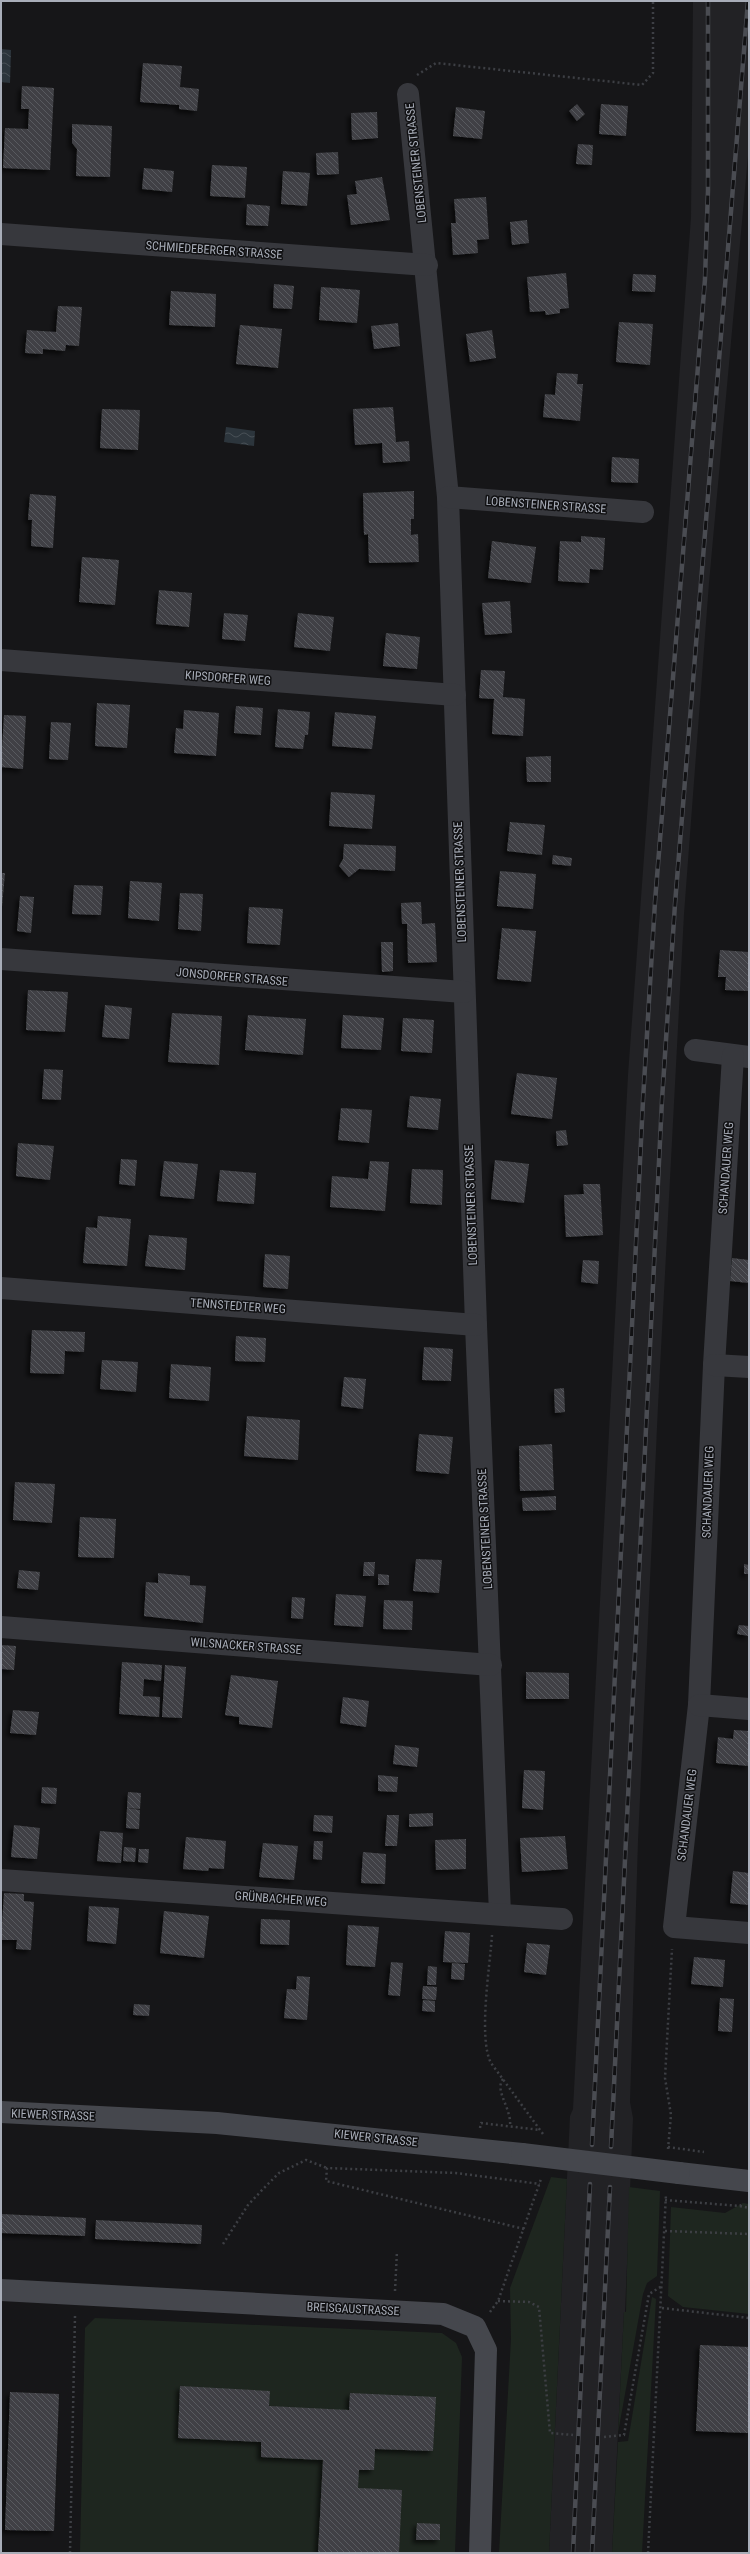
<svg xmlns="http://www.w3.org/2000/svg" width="750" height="2554" font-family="'Roboto Condensed',sans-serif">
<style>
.built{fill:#222225}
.green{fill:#1e261f}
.water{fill:url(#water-waves)}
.building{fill:url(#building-back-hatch);filter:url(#shadow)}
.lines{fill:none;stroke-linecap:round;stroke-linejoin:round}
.path{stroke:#3d3f44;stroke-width:2.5;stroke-dasharray:2 3;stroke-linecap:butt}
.street{stroke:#37383d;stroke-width:22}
.secondary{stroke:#45474d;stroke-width:22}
.rail-casing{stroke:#4a4c52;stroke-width:4.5}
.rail{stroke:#111113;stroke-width:3;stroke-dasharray:9;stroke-linecap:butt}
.secondary-bridge{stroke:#45474d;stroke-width:22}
.labels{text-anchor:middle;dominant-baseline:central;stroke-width:3;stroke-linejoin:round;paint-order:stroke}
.street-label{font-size:12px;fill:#a8adb8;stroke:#111113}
</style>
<defs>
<pattern id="water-waves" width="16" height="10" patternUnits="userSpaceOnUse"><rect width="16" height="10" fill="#2c353c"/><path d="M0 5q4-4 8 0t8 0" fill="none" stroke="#485056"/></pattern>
<pattern id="building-back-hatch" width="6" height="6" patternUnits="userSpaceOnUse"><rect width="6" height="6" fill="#404145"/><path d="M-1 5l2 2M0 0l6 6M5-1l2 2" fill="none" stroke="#595a5e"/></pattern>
<filter id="shadow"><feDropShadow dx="-3.5" dy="3.5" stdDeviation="2" flood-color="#0009"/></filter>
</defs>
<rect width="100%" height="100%" fill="#161618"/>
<path class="built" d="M693,1H749V145L709,583L684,914L658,1406L638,1841L630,2102L633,2118L625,2312H624L612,2553H549L570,2116L573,2109L628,1075L691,217Z"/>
<g class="green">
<path d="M551,2177L567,2179L549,2553H499L511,2339L510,2288Z"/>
<path d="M629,2187L660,2191L657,2276L647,2283L643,2294L618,2433L624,2312H626Z"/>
<path d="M743,2203L749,2204V2314L683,2307L668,2296L671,2207L725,2213Z"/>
<path d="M652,2297L656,2299L642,2553H612L618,2442L628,2441Z"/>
<path d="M95,2318L442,2333L456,2343L462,2357L455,2553H80L85,2328Z"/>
</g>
<g class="water">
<path d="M1,49L11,50L10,83L1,82Z"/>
<path d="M226,427L255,431L254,446L224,442Z"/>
</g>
<g class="building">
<path d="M143,63L182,66L180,87L199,89L197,111L179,109V105L140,102Z"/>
<path d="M22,86L54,88L50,170L3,168L5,128L28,129L29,109H21Z"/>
<path d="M577,104L585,114L577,121L569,111Z"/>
<path d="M601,104L628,106L626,136L599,134Z"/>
<path d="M456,107L485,111L482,139L453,136Z"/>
<path d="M377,112L378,138L352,140L351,113Z"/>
<path d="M72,124L112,126L110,177L76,176L77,149L72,143Z"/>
<path d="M578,144L593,145L592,165L576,164Z"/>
<path d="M338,152L339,174L317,175L316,153Z"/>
<path d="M212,165L247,167L245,198L210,196Z"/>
<path d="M144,168L174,171L172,192L142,189Z"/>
<path d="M283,171L310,173L307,206L281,204Z"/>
<path d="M382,177L390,220L351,225L347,195L357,194L355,181Z"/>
<path d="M486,197L489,239L477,240L478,253L453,255L451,223H456L454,199Z"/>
<path d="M247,204L270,206L268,226L246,225Z"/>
<path d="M527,220L529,243L512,245L510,222Z"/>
<path d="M566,273L569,308L560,309V313L546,315L545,311L530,312L527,277Z"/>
<path d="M633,274L656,275L655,292L632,291Z"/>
<path d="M274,284L294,286L292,309L273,308Z"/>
<path d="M321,287L360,290L357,323L319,320Z"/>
<path d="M171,291L216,294L215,327L169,325Z"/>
<path d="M58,306L82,307L79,346L66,345L65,351L43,349V354L25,353L27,330L56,332Z"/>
<path d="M619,322L653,324L650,365L616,362Z"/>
<path d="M398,323L400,346L374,349L371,326Z"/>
<path d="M240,325L282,329L278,368L236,364Z"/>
<path d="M492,330L496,358L470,362L466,334Z"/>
<path d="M557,373L578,374L577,384H583L580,421L543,417L545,394L555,395Z"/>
<path d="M393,407L396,442L409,441L410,461L383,463L382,443L355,445L353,409Z"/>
<path d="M102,409L140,410L138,450L100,448Z"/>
<path d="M612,457L639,459L638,483L611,482Z"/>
<path d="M414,491V519H411V535L418,534L419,562L369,563L368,534L364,535L363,493Z"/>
<path d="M30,494L56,496L53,548L31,546L32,520H28Z"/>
<path d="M581,536L605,538L603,570L590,569L589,583L558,581L560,541L581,542Z"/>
<path d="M492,541L536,547L531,583L488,578Z"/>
<path d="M82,557L119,560L115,605L79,602Z"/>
<path d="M159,590L192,593L189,627L156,624Z"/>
<path d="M510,601L512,633L485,635L482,603Z"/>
<path d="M224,613L248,615L245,641L222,639Z"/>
<path d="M298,613L334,617L330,651L294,647Z"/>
<path d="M386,633L420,637L417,669L383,666Z"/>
<path d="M481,670L505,671L503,697L525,699L523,736L492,734L494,699L479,698Z"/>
<path d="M97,703L130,705L127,748L95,746Z"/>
<path d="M236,706L263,708L261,735L234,733Z"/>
<path d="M278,709L310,712L308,735H305L303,749L275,747Z"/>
<path d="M184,710L219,713L216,756L174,753L176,728L183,729Z"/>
<path d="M335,712L376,716L372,749L332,746Z"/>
<path d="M4,715L26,716L23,769L1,767Z"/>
<path d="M51,722L71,723L68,760L49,759Z"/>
<path d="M551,756V782H527L526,757Z"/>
<path d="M331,792L375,795L372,829L329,826Z"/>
<path d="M510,822L545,825L542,855L507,851Z"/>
<path d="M344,844L396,846L395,871L359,869L349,877L339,866L343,859Z"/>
<path d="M553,855L572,858L571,866L552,864Z"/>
<path d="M500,871L536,874L533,909L497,906Z"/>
<path d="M1,873H5L2,907H1Z"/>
<path d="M130,881L162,883L159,921L128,918Z"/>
<path d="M74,885L103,886L101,915L72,914Z"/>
<path d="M180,893L203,894L201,931L178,929Z"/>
<path d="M20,896L34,897L31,933L17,931Z"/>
<path d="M421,902L422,924L435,923L437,962L408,963L407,924H402L401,903Z"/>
<path d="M249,907L283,909L280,945L247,943Z"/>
<path d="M502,928L536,931L531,982L497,979Z"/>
<path d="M381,942H393V971L382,972Z"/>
<path d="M720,950L749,952V991L725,990L726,977H718Z"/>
<path d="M28,990L68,992L65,1032L26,1030Z"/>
<path d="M105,1005L132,1008L129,1039L102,1037Z"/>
<path d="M172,1013L222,1016L219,1065L168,1062Z"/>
<path d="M248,1015L306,1019L303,1055L245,1050Z"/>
<path d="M343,1015L384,1018L381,1050L341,1048Z"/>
<path d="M403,1018L434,1020L432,1053L401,1051Z"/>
<path d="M44,1069L63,1070L61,1100L42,1099Z"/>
<path d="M517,1073L557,1078L552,1119L511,1114Z"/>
<path d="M410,1096L441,1099L438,1130L407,1127Z"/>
<path d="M341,1108L372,1110L369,1143L338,1140Z"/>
<path d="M566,1130L568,1145L557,1146L556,1131Z"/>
<path d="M18,1143L54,1146L50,1180L16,1176Z"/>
<path d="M121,1159L137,1160L135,1186L119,1184Z"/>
<path d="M495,1160L529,1164L524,1203L491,1199Z"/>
<path d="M164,1161L198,1164L194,1199L160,1196Z"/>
<path d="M370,1161L389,1162L385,1211L330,1207L332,1176L368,1179Z"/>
<path d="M412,1169L443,1170L442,1205L410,1203Z"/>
<path d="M220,1170L256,1173L254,1204L217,1201Z"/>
<path d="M583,1184H600L603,1235L566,1237L564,1195L584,1194Z"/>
<path d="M98,1216L131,1219L127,1266L83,1263L86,1227L97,1228Z"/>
<path d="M149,1235L187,1238L185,1270L145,1266Z"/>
<path d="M265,1254L290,1256L288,1289L263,1287Z"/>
<path d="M732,1258L749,1260V1283L730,1281Z"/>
<path d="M583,1260L599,1261L598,1284L581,1282Z"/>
<path d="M32,1330L85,1332L84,1352L65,1351L64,1374L30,1373Z"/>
<path d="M236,1336L266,1338L265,1362L235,1361Z"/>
<path d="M424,1347L453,1349L451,1381L422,1380Z"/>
<path d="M102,1360L138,1362L136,1392L100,1389Z"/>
<path d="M171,1364L211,1367L209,1401L169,1398Z"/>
<path d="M344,1377L366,1379L363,1409L341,1406Z"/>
<path d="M564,1388L565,1412L555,1413L554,1389Z"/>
<path d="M247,1416L300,1420L298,1460L244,1456Z"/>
<path d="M419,1434L453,1437L449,1474L416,1471Z"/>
<path d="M552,1444L554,1490L520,1491L519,1446Z"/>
<path d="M15,1482L55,1484L52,1523L13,1520Z"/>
<path d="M556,1496V1510L523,1511L522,1498Z"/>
<path d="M80,1517L116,1519L114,1558L78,1557Z"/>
<path d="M416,1559L442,1560L439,1593L413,1591Z"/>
<path d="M364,1562H375L374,1576H363Z"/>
<path d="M744,1564L749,1565V1574H744Z"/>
<path d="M19,1570L40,1572L38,1590L17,1588Z"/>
<path d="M158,1573L190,1576V1585L206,1586L203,1623L144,1616L146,1582L158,1583Z"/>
<path d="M378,1574L389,1575V1585H378Z"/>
<path d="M336,1594L366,1596L363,1627L334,1625Z"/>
<path d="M292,1597L305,1598L303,1619L291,1618Z"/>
<path d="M384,1600L413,1601L412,1630L383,1629Z"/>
<path d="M739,1625L749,1626V1636L737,1634Z"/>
<path d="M1,1645L16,1646L14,1670L1,1669Z"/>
<path d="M122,1662L162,1665L161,1681L144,1679L143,1696L160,1697L159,1717L119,1714Z"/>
<path d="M165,1665L186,1667L182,1718L162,1717Z"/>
<path d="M526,1672L569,1673V1699H526Z"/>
<path d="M231,1675L278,1681L272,1728L239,1724V1717L225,1715Z"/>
<path d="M343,1697L369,1701L366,1727L340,1723Z"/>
<path d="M13,1710L39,1712L36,1735L10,1733Z"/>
<path d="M734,1730L749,1731V1766L716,1763L718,1737L733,1739Z"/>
<path d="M395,1745L419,1748L417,1767L393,1764Z"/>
<path d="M524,1770L545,1771L543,1810L522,1808Z"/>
<path d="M378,1775L398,1777L397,1792L378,1791Z"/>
<path d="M42,1787L57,1788L56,1804L41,1803Z"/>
<path d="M128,1792L141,1793L140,1809L127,1808Z"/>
<path d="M127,1808L140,1810L139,1829L126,1828Z"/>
<path d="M433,1813V1826L409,1827V1814Z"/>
<path d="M314,1815L333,1816L332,1833L313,1831Z"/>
<path d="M387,1815H399L397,1846H385Z"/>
<path d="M14,1825L40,1828L37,1859L11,1857Z"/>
<path d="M100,1831L123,1833L121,1863L97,1861Z"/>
<path d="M565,1836L568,1869L522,1872L520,1838Z"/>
<path d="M186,1837L226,1841L224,1869L209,1868L208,1871L183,1869Z"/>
<path d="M466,1839V1869L436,1870L435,1840Z"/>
<path d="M314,1841H323L322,1860L313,1859Z"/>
<path d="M263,1843L298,1846L294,1880L259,1877Z"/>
<path d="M124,1847L136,1848L135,1862L123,1861Z"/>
<path d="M139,1849H149L148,1863L138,1862Z"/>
<path d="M363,1852L386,1854L385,1884L361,1883Z"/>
<path d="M733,1871L749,1873V1905L730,1903Z"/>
<path d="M4,1893L24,1894V1901L34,1902L31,1950L16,1949L17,1940H1Z"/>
<path d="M89,1906L119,1908L116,1944L87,1941Z"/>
<path d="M164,1911L209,1916L204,1958L160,1953Z"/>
<path d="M261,1919L290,1920L289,1945L260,1944Z"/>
<path d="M348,1925L379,1927L375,1967L346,1965Z"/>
<path d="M445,1931L470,1933L468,1963L443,1962Z"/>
<path d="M527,1943L550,1945L546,1975L524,1972Z"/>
<path d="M694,1957L725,1960L723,1987L691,1984Z"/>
<path d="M391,1962L403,1963L400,1996L388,1995Z"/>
<path d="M452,1963L465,1964L464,1980L451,1979Z"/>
<path d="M428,1966L437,1967L436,1985H427Z"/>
<path d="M297,1976L310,1977L307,2020L284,2018L287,1989L301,1990L296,1989Z"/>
<path d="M423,1986L437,1987L436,2000L422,1999Z"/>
<path d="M720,1998L734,1999L732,2032L718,2031Z"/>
<path d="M423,2000L435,2001V2012L422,2011Z"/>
<path d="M134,2004L150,2005L149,2016L133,2015Z"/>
<path d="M1,2214L86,2218L85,2236L1,2233Z"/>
<path d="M96,2220L202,2225L201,2244L95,2239Z"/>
<path d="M700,2345L749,2347V2433L696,2431Z"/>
<path d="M180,2386L270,2391L269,2406L349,2410L350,2393L436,2397L433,2451L375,2449L374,2470H359L358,2488L402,2490L399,2553H318L323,2460L261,2457V2442L178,2438Z"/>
<path d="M10,2392L59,2394L54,2531L5,2530Z"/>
<path d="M417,2523L440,2524V2540H416Z"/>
</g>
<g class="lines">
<g class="path">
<path d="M417,75L436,63L642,85L653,73V1"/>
<path d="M492,1935C490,1966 478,2038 491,2063L543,2134"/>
<path d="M503,2079C494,2091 512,2108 510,2127"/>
<path d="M480,2128L481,2123L540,2130"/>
<path d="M668,2147L704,2152"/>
<path d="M668,2149L671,2115L665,2078L672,1949"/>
<path d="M665,2200L740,2206L743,2203"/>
<path d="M740,2206L749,2208"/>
<path d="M524,2229L326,2181L327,2168L456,2173L540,2184"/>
<path d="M665,2231L749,2234"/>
<path d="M223,2244L248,2205L264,2188L279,2173L306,2160L327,2168"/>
<path d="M395,2291L397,2251"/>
<path d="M498,2301L529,2302L539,2307L550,2433L573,2435"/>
<path d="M662,2308L749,2318"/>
<path d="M490,2312L498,2301L541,2179"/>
<path d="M604,2437L624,2435L649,2294L662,2286"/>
<path d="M70,2553L75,2316"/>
<path d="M648,2553L666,2194"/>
</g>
<g class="street">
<path d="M408,94L448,497L476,1325L500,1914"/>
<path d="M1,234L427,265"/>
<path d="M448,497L643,512"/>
<path d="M1,660L455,695"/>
<path d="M1,959L464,992"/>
<path d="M695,1050L749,1057"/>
<path d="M733,1056L714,1365L699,1705L674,1927L749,1933"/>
<path d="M1,1288L476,1325"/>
<path d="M714,1365L749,1367"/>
<path d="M1,1627L491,1665"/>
<path d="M699,1705L749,1709"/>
<path d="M1,1880L562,1919"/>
</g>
<g class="secondary">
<path d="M1,2112L217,2123L522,2154"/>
<path d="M679,2173L749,2181"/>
<path d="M1,2290L443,2314L475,2327L486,2350L480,2553"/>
</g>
<g class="rail-casing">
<g id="rail">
<path d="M592,2145L643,1100L655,902L705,279L708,190V1"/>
<path d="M611,2147L662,1100L675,904L748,1"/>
<path d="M573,2553L590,2184"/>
<path d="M592,2553L610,2187"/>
</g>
</g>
<use href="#rail" class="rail"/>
<path class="secondary-bridge" d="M522,2154L679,2173"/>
</g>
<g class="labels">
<g class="street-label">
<text transform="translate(416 163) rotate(-96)">LOBENSTEINER STRASSE</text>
<text transform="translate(214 250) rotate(4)">SCHMIEDEBERGER STRASSE</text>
<text transform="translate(546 505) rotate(4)">LOBENSTEINER STRASSE</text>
<text transform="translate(228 678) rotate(4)">KIPSDORFER WEG</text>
<text transform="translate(460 882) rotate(-92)">LOBENSTEINER STRASSE</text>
<text transform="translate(232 977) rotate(5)">JONSDORFER STRASSE</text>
<text transform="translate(726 1168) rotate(-86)">SCHANDAUER WEG</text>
<text transform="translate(471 1205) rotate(-92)">LOBENSTEINER STRASSE</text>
<text transform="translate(238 1306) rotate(4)">TENNSTEDTER WEG</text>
<text transform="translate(708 1492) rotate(-88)">SCHANDAUER WEG</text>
<text transform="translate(485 1529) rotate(-93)">LOBENSTEINER STRASSE</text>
<text transform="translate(246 1646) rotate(4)">WILSNACKER STRASSE</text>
<text transform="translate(687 1815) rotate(-83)">SCHANDAUER WEG</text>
<text transform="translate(281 1899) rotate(4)">GRÜNBACHER WEG</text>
<text transform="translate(53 2115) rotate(2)">KIEWER STRASSE</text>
<text transform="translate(376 2138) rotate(6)">KIEWER STRASSE</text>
<text transform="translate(353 2309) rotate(3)">BREISGAUSTRASSE</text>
</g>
</g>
<rect width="750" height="2554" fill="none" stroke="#a8adb8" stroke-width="4"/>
</svg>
